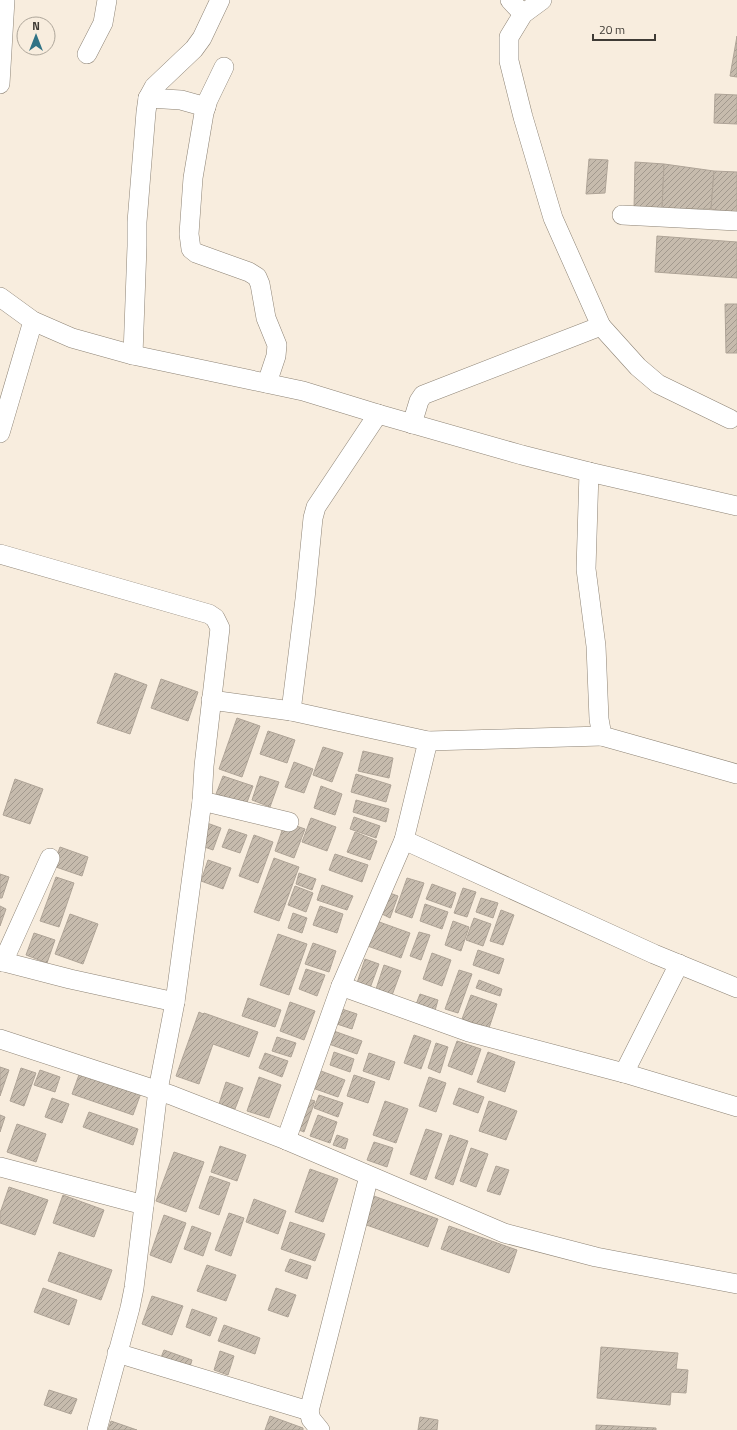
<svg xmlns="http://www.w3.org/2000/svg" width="737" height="1430" font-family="'Titillium Web',sans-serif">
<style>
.building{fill:url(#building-hatch);stroke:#afa497}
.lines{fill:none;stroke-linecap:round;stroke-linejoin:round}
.minor-casing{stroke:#8d8375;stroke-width:20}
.minor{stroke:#fff;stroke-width:19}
</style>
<defs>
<pattern id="building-hatch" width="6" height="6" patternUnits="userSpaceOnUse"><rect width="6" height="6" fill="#c6bbad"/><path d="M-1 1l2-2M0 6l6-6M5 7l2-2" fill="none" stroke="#a2998e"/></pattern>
</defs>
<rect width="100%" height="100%" fill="#f8edde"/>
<g class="building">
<path d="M737,36V77L730,76Z"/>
<path d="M715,94L737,95V124L714,123Z"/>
<path d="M589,159L608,160L605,193L586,194Z"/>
<path d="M635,162L664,164L662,212L634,209Z"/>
<path d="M664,164L714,171L711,209H662Z"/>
<path d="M714,171L737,172V213L711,209Z"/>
<path d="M657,236L737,242V278L655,272Z"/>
<path d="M725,304H737V353H726Z"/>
<path d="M115,673L147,685L130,734L97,723Z"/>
<path d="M161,679L198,692L188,721L151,708Z"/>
<path d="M237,718L260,726L242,777L219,769Z"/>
<path d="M268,731L295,740L287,763L260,754Z"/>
<path d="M323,747L343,753L332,782L313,775Z"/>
<path d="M363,751L393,758L389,778L358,771Z"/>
<path d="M294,762L313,769L304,793L285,787Z"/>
<path d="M356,774L391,785L386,802L351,792Z"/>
<path d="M223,776L253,786L246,805L216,794Z"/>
<path d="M260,776L279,782L270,807L252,800Z"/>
<path d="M15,779L43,789L30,824L3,815Z"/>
<path d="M321,786L342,794L335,815L314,808Z"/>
<path d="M356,800L389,809L386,822L353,812Z"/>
<path d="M354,817L380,826L376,838L350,829Z"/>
<path d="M311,818L336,827L327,851L302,842Z"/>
<path d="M285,822L305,829L294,858L275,851Z"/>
<path d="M207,823L221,828L213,850L199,845Z"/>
<path d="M229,829L247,835L240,853L222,847Z"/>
<path d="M355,832L377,841L370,860L347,852Z"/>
<path d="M254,835L273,842L258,883L239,876Z"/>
<path d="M60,847L88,857L82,876L53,866Z"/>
<path d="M335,854L368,865L362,882L329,870Z"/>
<path d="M274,858L299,867L279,921L254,912Z"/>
<path d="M208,860L231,868L223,889L201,881Z"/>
<path d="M299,873L316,879L312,890L296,884Z"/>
<path d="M0,874L9,877L2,898H0Z"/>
<path d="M56,877L74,883L59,927L40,921Z"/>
<path d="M407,878L424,883L412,918L395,912Z"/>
<path d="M432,884L456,893L451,908L426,899Z"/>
<path d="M322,885L353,896L347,910L317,900Z"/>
<path d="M295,886L313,893L306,912L288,905Z"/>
<path d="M463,888L476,892L467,917L454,913Z"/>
<path d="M387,892L398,896L390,918L378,912Z"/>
<path d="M481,898L498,903L493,918L476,912Z"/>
<path d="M425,904L448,912L442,929L420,921Z"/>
<path d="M0,906L6,909L0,926Z"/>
<path d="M320,906L343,914L337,933L313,925Z"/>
<path d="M501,910L514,915L503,945L490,941Z"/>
<path d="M293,913L307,918L302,933L288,928Z"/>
<path d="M70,914L98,924L83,964L55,954Z"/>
<path d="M474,918L491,924L483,946L466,940Z"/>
<path d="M371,919L410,933L401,958L362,944Z"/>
<path d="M453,921L469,927L461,951L445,945Z"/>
<path d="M419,932L430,935L421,960L410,956Z"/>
<path d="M34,933L55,940L47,963L26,955Z"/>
<path d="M278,934L307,944L289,995L260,985Z"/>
<path d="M313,943L336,951L329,972L305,964Z"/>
<path d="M478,950L504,959L499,974L473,965Z"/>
<path d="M432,953L451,960L442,986L423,979Z"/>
<path d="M365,959L379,964L370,988L357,983Z"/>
<path d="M384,965L401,971L391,998L375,992Z"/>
<path d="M306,969L325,975L317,996L299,989Z"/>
<path d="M459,970L472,974L458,1013L445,1009Z"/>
<path d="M479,980L502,989L500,996L476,988Z"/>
<path d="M420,994L438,1000L434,1014L415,1007Z"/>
<path d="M471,995L497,1004L489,1028L462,1019Z"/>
<path d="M248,998L281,1010L275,1027L242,1016Z"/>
<path d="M290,1002L315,1011L304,1040L280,1031Z"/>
<path d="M336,1007L357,1014L352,1029L331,1022Z"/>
<path d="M199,1012L203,1014L204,1013L258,1032L249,1057L213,1044L199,1084L176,1076Z"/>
<path d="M331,1030L362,1041L357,1054L326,1043Z"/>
<path d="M414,1035L431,1041L421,1069L404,1063Z"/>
<path d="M277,1037L296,1043L291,1057L272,1051Z"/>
<path d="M457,1041L481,1049L472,1075L448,1066Z"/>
<path d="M436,1043L448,1047L440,1073L428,1068Z"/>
<path d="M334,1052L354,1059L350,1072L330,1065Z"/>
<path d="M488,1052L515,1062L505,1092L477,1082Z"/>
<path d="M265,1053L288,1061L282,1077L259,1068Z"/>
<path d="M369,1053L395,1062L389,1080L363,1071Z"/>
<path d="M0,1067L9,1070L0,1096Z"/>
<path d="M21,1068L36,1073L24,1106L10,1101Z"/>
<path d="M313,1068L345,1080L338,1097L307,1086Z"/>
<path d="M40,1070L60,1077L55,1092L34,1085Z"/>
<path d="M80,1072L141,1093L133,1115L72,1094Z"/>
<path d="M354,1075L375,1082L368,1103L347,1096Z"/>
<path d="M259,1077L281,1085L269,1118L247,1111Z"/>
<path d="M429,1077L446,1083L436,1112L419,1106Z"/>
<path d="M226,1082L243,1088L235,1109L219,1104Z"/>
<path d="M459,1088L484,1097L478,1113L453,1104Z"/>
<path d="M319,1095L343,1103L338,1117L314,1108Z"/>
<path d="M52,1098L69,1104L62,1123L45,1117Z"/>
<path d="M305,1098L315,1101L304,1132L294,1128Z"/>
<path d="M385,1101L408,1109L396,1143L373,1135Z"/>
<path d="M489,1101L517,1111L506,1140L479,1131Z"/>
<path d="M89,1112L138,1129L133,1145L83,1127Z"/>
<path d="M0,1115L5,1117L0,1132Z"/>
<path d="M318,1115L337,1122L330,1143L310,1136Z"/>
<path d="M17,1124L46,1134L36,1162L7,1152Z"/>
<path d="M426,1129L442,1134L426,1180L410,1174Z"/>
<path d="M337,1135L348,1139L345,1149L333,1145Z"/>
<path d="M450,1135L468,1141L453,1185L435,1178Z"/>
<path d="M374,1142L393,1148L387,1167L367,1160Z"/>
<path d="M220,1146L246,1155L237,1181L211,1172Z"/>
<path d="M471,1148L488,1154L476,1187L460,1181Z"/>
<path d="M174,1152L204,1162L186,1212L156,1201Z"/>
<path d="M496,1166L509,1170L500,1195L487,1191Z"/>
<path d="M310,1169L338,1179L323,1222L295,1212Z"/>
<path d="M210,1176L230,1183L219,1215L199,1208Z"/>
<path d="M9,1187L48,1200L35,1235L0,1223V1213Z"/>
<path d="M63,1195L104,1210L94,1237L53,1223Z"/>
<path d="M371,1195L438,1219L428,1247L361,1223Z"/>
<path d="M254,1199L286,1211L278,1234L246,1222Z"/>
<path d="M229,1213L244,1218L231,1256L215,1250Z"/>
<path d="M164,1215L186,1223L171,1263L150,1255Z"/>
<path d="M290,1222L325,1234L315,1261L281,1249Z"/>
<path d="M192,1226L211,1233L203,1256L184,1249Z"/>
<path d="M449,1226L517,1250L509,1273L441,1249Z"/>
<path d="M59,1252L112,1270L101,1300L48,1281Z"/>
<path d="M290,1259L311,1266L307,1279L285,1271Z"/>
<path d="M207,1265L236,1275L226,1301L197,1291Z"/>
<path d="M43,1288L77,1300L69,1325L34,1312Z"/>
<path d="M276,1288L296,1295L288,1317L268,1310Z"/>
<path d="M152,1296L183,1306L172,1335L142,1324Z"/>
<path d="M192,1309L217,1318L210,1336L186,1327Z"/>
<path d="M224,1325L260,1338L255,1354L218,1341Z"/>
<path d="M601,1347L678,1353L676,1369L688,1370L686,1393L671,1392L670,1405L597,1398Z"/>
<path d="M164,1350L192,1360L189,1370L160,1360Z"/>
<path d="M220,1351L234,1356L228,1375L214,1370Z"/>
<path d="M49,1390L77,1399L71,1414L44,1405Z"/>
<path d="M270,1416L303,1428V1430H265Z"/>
<path d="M420,1417L438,1420L437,1430H418Z"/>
<path d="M111,1421L137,1430H108Z"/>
<path d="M596,1425L656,1428V1430H596Z"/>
</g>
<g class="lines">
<g class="minor-casing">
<g id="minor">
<path d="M510,0L523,14"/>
<path d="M87,54L103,23L107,0"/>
<path d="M224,67L208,100L204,113L193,178L189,234L191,249L196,253L249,272L257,277L260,284L266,318L277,345L276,356L267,383"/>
<path d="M0,84L5,0"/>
<path d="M148,98L181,100L206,107"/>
<path d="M622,215L737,221"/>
<path d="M0,297L33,321L72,338L133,355L303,391L378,414L522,455L589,472L737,506"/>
<path d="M601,326L638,367L658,384L730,419"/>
<path d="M133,355L137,246V222L146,112L148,98L154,87L194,49L202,38L220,0"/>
<path d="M412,424L419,401L423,395L601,326L553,218L523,117L509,61V37L523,14L542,0"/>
<path d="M0,433L33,321"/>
<path d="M589,472L586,569L596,646L599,719L602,736L737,774"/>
<path d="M0,554L209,614L215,618L220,628L204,766L202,801L175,1002L158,1090L134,1288L130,1308L97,1430"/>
<path d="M211,700L291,711L428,741L602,736"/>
<path d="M291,711L305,599L313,518L316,507L378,414"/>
<path d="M202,801L289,822"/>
<path d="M404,840L654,954L737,988"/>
<path d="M0,961L70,979L175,1002"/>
<path d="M3,962L50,858"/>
<path d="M341,986L469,1032L624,1073L737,1107"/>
<path d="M0,1039L171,1095L286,1140L504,1233L596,1257L737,1284"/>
<path d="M624,1073L679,964"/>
<path d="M286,1140L341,986L404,840L428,741"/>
<path d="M0,1167L144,1205"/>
<path d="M117,1353L309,1411"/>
<path d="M320,1430L311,1419L309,1411L369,1176"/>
</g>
</g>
<use href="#minor" class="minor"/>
</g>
<g transform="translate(36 36)"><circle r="19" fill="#f8edde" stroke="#aea69a"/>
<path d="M0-3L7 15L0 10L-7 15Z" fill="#317385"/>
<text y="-6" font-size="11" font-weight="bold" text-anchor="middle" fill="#3f3b35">N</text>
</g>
<path d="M593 34v6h62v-6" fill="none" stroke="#3f3b35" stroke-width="2"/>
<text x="599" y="34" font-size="12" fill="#3f3b35" stroke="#f8edde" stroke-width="3" paint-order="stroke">20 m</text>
</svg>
